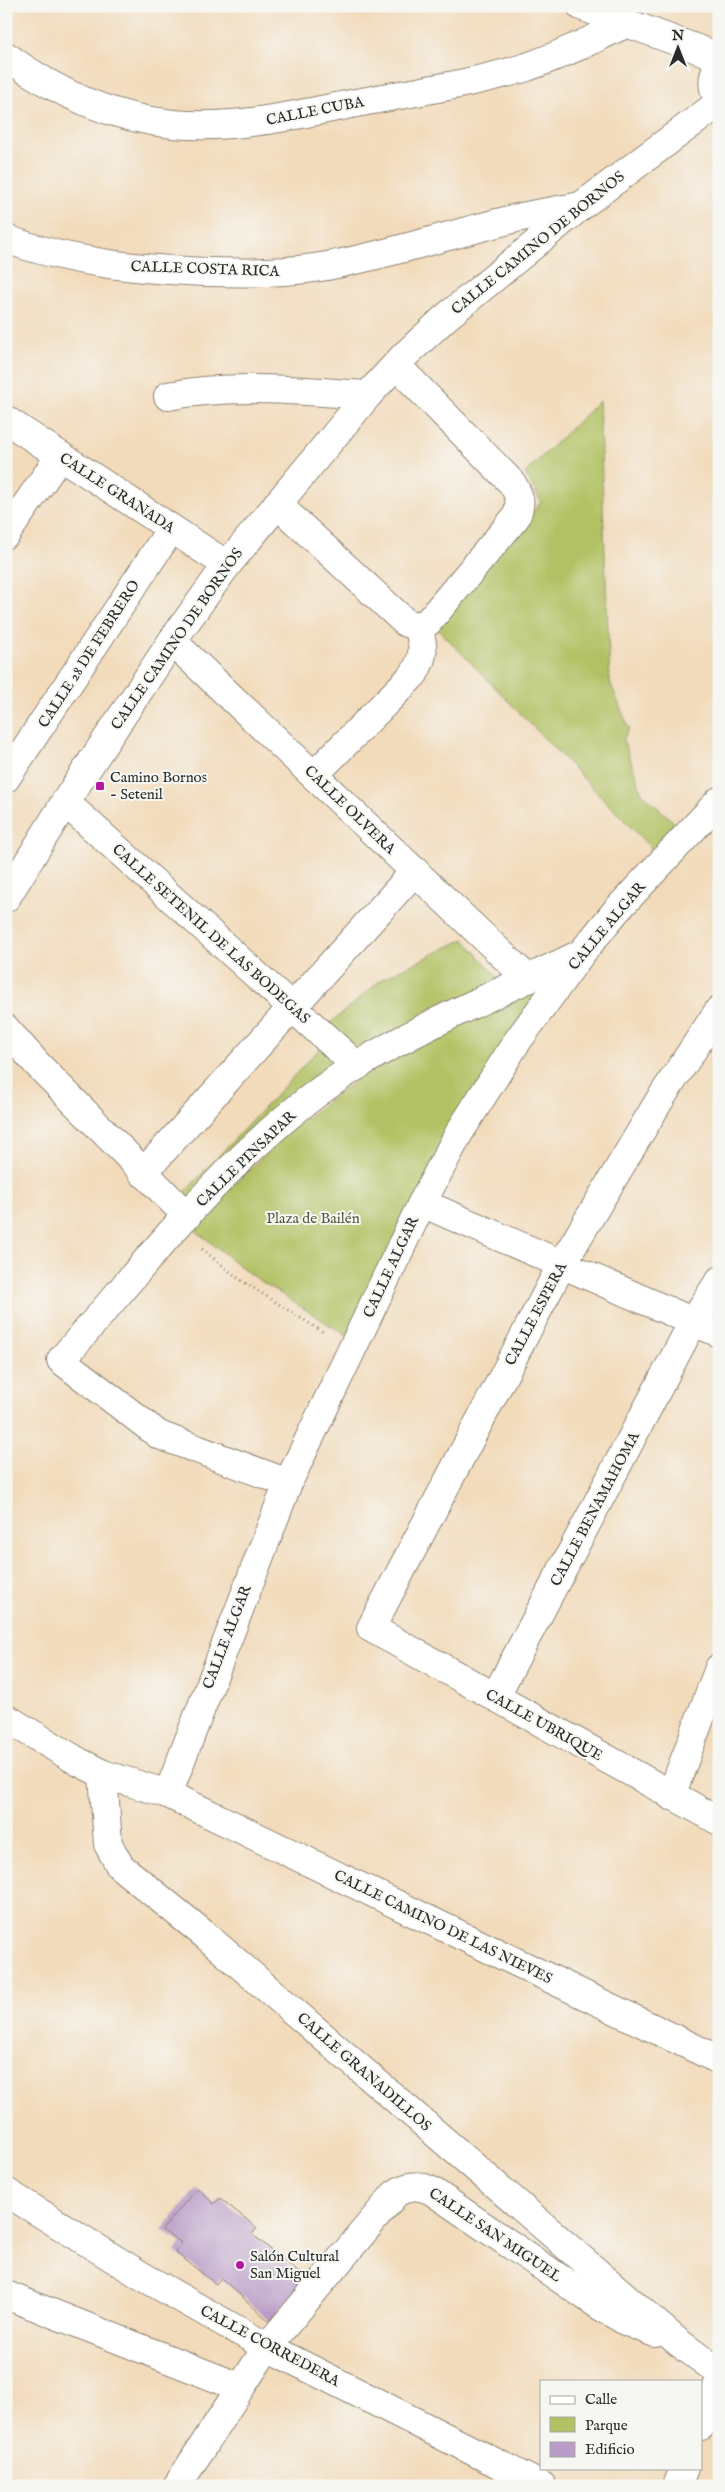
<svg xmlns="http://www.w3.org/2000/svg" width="725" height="2492" font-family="'IM FELL English',serif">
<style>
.green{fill:#b2c164;stroke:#6e7648}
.building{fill:#b99cc7}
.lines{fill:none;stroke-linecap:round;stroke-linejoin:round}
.street-casing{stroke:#8e8373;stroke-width:30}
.secondary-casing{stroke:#8e8373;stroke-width:30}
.path{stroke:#8e8373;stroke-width:3;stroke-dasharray:1 4;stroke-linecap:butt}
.street{stroke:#fff;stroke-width:28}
.secondary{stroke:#fff;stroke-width:28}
.poi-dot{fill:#b5179e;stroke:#f6f6f2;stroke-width:2}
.labels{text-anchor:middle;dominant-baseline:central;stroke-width:4;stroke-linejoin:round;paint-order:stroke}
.street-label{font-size:15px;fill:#2b2b2b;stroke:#f6f6f2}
.poi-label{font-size:15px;fill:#2b2b2b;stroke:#f6f6f2;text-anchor:start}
.park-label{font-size:15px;fill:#54583c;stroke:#f6f6f2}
</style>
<rect width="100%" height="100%" fill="#f6f6f2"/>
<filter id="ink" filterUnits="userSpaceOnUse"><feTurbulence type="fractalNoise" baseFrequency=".02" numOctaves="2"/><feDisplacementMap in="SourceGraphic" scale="10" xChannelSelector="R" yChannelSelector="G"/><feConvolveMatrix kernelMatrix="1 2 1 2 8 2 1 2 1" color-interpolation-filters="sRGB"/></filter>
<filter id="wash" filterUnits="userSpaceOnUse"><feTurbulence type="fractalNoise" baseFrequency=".0096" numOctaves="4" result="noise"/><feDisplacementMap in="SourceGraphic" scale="20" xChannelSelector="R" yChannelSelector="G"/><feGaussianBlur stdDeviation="1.12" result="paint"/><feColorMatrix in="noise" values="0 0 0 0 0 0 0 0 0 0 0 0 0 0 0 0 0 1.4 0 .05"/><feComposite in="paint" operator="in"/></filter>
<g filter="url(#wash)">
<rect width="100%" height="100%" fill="#f2dbbb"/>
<g class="green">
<path d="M599,401L610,682L629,729L623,739L642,793L675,823L653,850L437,628L541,502L525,473Z"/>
<path d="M464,939L501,981L358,1055L328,1025L382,979Z"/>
<path d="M524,992H536L533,1002L347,1336L251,1275L190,1226L289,1131L363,1075Z"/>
<path d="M321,1047L342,1066L193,1202L184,1193Z"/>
</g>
<g id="blocks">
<path class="building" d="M197,2188L214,2204L220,2198L257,2228L252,2234L305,2278L270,2322L221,2278L216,2284L175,2252L182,2243L162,2230Z"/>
</g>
</g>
<g filter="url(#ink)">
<use href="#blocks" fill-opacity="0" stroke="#8e8373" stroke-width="1"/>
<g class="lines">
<g class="street-casing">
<g id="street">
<path d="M581,6L719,57"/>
<path d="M6,56C55,92 112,118 173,124C235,130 296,115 356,103C413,92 472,84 527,67C562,55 594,39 627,23"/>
<path d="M6,239C71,263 138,269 206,272C247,273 287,273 327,266C392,254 454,233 517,218C538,213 560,210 581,206"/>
<path d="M168,396C234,383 301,391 368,395"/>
<path d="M6,420L227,565"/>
<path d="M277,504L406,623L418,626L428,622L516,517C522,503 520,496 512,483L396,365"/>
<path d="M6,534L60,456"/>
<path d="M172,641L528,979"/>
<path d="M314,775L414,674C425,655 424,647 418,626"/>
<path d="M6,778L171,529"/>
<path d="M65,802L357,1066"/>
<path d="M719,1010L659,1101L562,1264L371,1628L719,1821"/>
<path d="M6,1029L38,1065L187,1216"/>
<path d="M143,1173L415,871"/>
<path d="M422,1203L719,1333"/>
<path d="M288,1483L159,1435L61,1360C152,1257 239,1139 358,1065C428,1022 504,991 578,955"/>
<path d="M495,1697L694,1320L719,1281"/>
<path d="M103,1774L108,1844L120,1866L205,1935L678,2342L719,2372"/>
<path d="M168,1794L288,1483L422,1203L459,1133L516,1043L580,955L616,911L719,801"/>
<path d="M671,1796L719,1668"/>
<path d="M6,2192L142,2276L267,2347L542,2486"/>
<path d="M6,2295L239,2387"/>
<path d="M701,2426L719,2382"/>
<path d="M177,2486L267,2347L395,2194C408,2185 418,2184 432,2191L600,2306L627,2322L655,2333"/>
<path d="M677,2486L684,2468"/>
</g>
</g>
<g class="secondary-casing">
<g id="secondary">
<path d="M719,64C711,77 712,89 719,102"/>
<path d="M6,898L65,802L172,641L227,565L368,395L404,356L445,318L581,206L719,103"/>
<path d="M6,1718L79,1762L103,1774L168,1794L719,2060"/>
</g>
</g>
<path class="path" d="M202,1249L239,1279L323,1332"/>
<use href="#street" class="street"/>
<use href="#secondary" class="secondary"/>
</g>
</g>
<g class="poi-dot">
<rect x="95" y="781" width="10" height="10" rx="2.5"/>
<circle cx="240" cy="2265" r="5"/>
</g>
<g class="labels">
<g class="street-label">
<text transform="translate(315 111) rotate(-11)">CALLE CUBA</text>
<text transform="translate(538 243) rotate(-39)">CALLE CAMINO DE BORNOS</text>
<text transform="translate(205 269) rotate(2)">CALLE COSTA RICA</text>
<text transform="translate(117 493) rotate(33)">CALLE GRANADA</text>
<text transform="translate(177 639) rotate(-55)">CALLE CAMINO DE BORNOS</text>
<text transform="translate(89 654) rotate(-57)">CALLE 28 DE FEBRERO</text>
<text transform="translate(350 810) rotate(44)">CALLE OLVERA</text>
<text transform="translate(607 926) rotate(-50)">CALLE ALGAR</text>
<text transform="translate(211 934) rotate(42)">CALLE SETENIL DE LAS BODEGAS</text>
<text transform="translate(246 1159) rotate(-44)">CALLE PINSAPAR</text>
<text transform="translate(391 1267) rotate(-65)">CALLE ALGAR</text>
<text transform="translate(536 1314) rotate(-62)">CALLE ESPERA</text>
<text transform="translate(595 1509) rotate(-62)">CALLE BENAMAHOMA</text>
<text transform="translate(227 1637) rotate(-69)">CALLE ALGAR</text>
<text transform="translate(544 1725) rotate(29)">CALLE UBRIQUE</text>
<text transform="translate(443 1927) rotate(26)">CALLE CAMINO DE LAS NIEVES</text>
<text transform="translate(364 2072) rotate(41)">CALLE GRANADILLOS</text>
<text transform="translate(495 2235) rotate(34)">CALLE SAN MIGUEL</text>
<text transform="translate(270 2346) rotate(28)">CALLE CORREDERA</text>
</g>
<g class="poi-label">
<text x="110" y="777">Camino Bornos<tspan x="110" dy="17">- Setenil</tspan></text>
<text x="250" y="2256">Salón Cultural<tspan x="250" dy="17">San Miguel</tspan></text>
</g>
<g class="park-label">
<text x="313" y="1218">Plaza de Bailén</text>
</g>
</g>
<rect width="725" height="2492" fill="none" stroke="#f6f6f2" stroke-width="25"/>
<rect x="540" y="2380" width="162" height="90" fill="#f6f6f2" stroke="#a5a5a2"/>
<rect x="550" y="2396" width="25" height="8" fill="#ffffff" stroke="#a5a5a2"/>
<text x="585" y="2404" font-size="15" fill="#2b2b2b">Calle</text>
<rect x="550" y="2417" width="25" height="15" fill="#b2c164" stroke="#a5a5a2"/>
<text x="585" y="2430" font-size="15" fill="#2b2b2b">Parque</text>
<rect x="550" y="2442" width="25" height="15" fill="#b99cc7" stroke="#a5a5a2"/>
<text x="585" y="2454" font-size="15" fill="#2b2b2b">Edificio</text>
<g transform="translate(678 48)" stroke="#f6f6f2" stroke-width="4" paint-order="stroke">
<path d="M0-4L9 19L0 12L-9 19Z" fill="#2b2b2b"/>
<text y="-8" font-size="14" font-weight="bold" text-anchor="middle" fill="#2b2b2b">N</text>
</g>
</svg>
